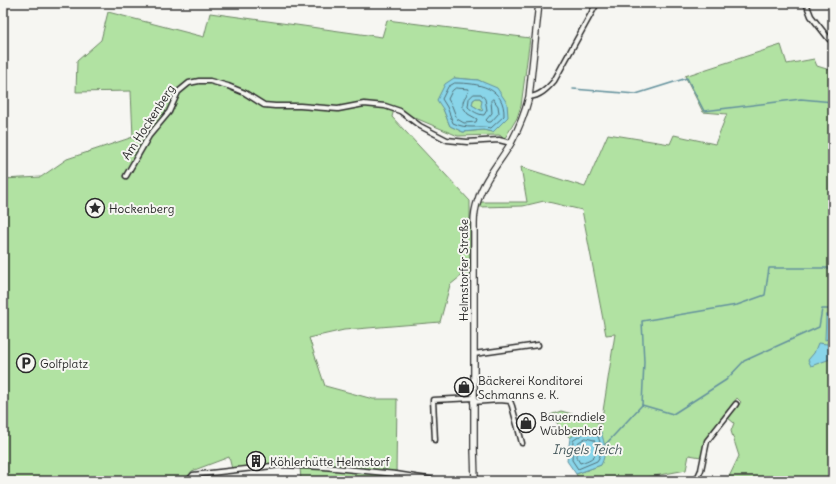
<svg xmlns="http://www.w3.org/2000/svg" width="836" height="484" font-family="Delius,sans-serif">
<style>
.green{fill:#b1e2a2;stroke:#6e8666;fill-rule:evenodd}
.water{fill:#89d5e9;stroke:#63919d;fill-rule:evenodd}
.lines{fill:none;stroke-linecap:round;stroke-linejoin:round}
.shore{stroke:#516f77;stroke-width:1}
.stream{stroke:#63919d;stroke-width:1.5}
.street-casing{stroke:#2b2b2b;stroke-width:7}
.secondary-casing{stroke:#2b2b2b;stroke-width:8}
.street{stroke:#f6f6f2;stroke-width:4}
.secondary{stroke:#f6f6f2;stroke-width:5.5}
.labels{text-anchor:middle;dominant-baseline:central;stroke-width:4;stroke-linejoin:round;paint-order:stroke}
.street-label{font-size:12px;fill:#2b2b2b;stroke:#f6f6f2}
.poi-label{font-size:12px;fill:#2b2b2b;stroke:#f6f6f2;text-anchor:start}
.water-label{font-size:13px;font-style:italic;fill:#42565a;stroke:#f6f6f2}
</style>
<rect width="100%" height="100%" fill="#f6f6f2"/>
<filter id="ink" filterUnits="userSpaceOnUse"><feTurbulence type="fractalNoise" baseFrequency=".025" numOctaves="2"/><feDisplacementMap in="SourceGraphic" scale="8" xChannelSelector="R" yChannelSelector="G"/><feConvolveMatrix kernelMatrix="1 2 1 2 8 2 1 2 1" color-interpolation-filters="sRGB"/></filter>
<g filter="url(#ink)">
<g class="green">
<path d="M108,12L204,37L210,13L382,37L387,20L530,38L521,106L517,118L505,138L499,135L458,136L394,109L392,117L470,201V249L469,272L470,277L461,276L450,285L440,322L344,330L309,338L325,386L373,399H397L396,474L432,481H301L300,467H281L233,473L229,457L192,471L186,481H3V179L41,177L67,159L133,137L131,91L76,92L77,61L101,40ZM454,78L478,80L486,84L493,132L483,130L463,132L450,126L443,109Z"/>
<path d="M781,45L787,64L814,59L817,66L833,71V481H727L739,456L731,431L734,423L728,418L741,402L737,398L705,439L701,457L689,455L686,470L644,478L639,481H580L576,474L601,465L584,428L570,438L550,415L561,411L591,419L601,424L615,334L606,335L582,210L544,201L523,206L479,207L481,202H527L521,167L585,187L608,134L670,144L674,135L715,144L727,114L703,112L685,76Z"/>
<path d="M476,98H480L482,101L484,110L482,111L472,105L473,100Z"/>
</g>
<g class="water">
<path d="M454,78L478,80L497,88L507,103L508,117L493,132L483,130L463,132L450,126L443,109L437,100L445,84ZM476,98H480L482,101L481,106L483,110L482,111L472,105L473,100Z"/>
<path d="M826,315H833V337L825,340Z"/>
<path d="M833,341V358L811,366L808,360L814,353L818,343L827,344Z"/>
<path d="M584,428L601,432C605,444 607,453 601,465L576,474L567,461L570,438Z"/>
</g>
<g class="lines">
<g class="shore">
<path d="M455,83C478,83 505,87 504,116L491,128C476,125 468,130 453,123L447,107L442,99L448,87Z"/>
<path d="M456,88L469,89C468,96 462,97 463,107L468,114L477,119L476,122L464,123L457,119L452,106L448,99L452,91Z"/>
<path d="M474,94H481L485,99L487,110L484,115C479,115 472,111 468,107L469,99Z"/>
<path d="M493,99L498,106L499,113L491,122H488L486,120L492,113L491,101Z"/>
<path d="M585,433L598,436C601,445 603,453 597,461L578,469L572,460L573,441Z"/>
<path d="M586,438L594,440C600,456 593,459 580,463L577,458L578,443Z"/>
</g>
<g class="stream">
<path d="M573,89L636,94L687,78L704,111L801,99L833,102"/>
<path d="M833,193V202"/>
<path d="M642,405L644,362L642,321L737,305L765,295L769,268H833"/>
<path d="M605,445L642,405L673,414L726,380L744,361L819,327L822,309H833"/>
</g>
<g class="street-casing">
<g id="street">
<path d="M806,3L811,16L829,39L833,41"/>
<path d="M529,97C540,96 547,89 554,81L597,3"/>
<path d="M126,176L149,136L169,112L178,92L189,83L199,81H210L228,86L245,93L264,105L275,106H300L338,109L364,104L385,106L400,111L420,126L447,140L467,142L499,140L511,143"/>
<path d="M474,354L538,345"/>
<path d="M473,402L500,400L510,401L512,406L522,443"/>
<path d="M435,440L433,400L474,398"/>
<path d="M188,481L193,475L281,465L324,467L396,474L440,481"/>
<path d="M696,481L701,470L707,441L736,404"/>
</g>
</g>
<g class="secondary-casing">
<path id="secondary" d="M475,481L474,448V224C474,216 475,208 478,200C484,179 500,162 511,143C519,128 525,113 529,97L539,3"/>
</g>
<use href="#street" class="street"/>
<use href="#secondary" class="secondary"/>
</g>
</g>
<defs>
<g id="sight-ring" transform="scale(1)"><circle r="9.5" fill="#f6f6f2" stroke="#2b2b2b" stroke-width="1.5"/><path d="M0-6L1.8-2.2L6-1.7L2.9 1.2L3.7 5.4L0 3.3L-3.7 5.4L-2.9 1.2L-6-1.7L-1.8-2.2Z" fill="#2b2b2b"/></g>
<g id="parking-ring" transform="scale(1)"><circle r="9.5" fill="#f6f6f2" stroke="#2b2b2b" stroke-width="1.5"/><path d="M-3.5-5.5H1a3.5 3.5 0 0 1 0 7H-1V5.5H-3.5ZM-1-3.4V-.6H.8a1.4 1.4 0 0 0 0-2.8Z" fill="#2b2b2b"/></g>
<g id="shop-ring" transform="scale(1)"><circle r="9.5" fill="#f6f6f2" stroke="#2b2b2b" stroke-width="1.5"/><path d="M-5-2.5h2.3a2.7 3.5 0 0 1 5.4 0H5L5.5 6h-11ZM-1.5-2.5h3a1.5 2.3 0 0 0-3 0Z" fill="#2b2b2b"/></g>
<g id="building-ring" transform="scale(1)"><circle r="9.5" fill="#f6f6f2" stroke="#2b2b2b" stroke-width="1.5"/><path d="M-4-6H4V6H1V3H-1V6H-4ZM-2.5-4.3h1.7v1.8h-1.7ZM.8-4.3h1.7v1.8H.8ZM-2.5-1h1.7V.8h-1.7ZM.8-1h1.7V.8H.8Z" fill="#2b2b2b"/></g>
</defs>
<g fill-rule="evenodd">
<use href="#sight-ring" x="95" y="208"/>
<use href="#parking-ring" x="26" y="363"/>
<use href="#shop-ring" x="464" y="387"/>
<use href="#shop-ring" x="526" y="423"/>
<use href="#building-ring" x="256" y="461"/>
</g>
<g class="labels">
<g class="street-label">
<text transform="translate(148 122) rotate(-57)">Am Hockenberg</text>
<text transform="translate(463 270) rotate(-90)">Helmstorfer Straße</text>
</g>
<g class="poi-label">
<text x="109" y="208">Hockenberg</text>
<text x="40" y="363">Golfplatz</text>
<text x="478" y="380">Bäckerei Konditorei<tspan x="478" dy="14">Schmanns e. K.</tspan></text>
<text x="540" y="416">Bauerndiele<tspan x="540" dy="14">Wübbenhof</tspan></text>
<text x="270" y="461">Köhlerhütte Helmstorf</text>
</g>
<g class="water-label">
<text x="587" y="449">Ingels Teich</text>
</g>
</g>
<rect width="836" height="484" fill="none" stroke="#f6f6f2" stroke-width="16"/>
<rect x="8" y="8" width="820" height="468" fill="none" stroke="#2b2b2b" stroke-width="1.5" filter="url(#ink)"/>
</svg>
